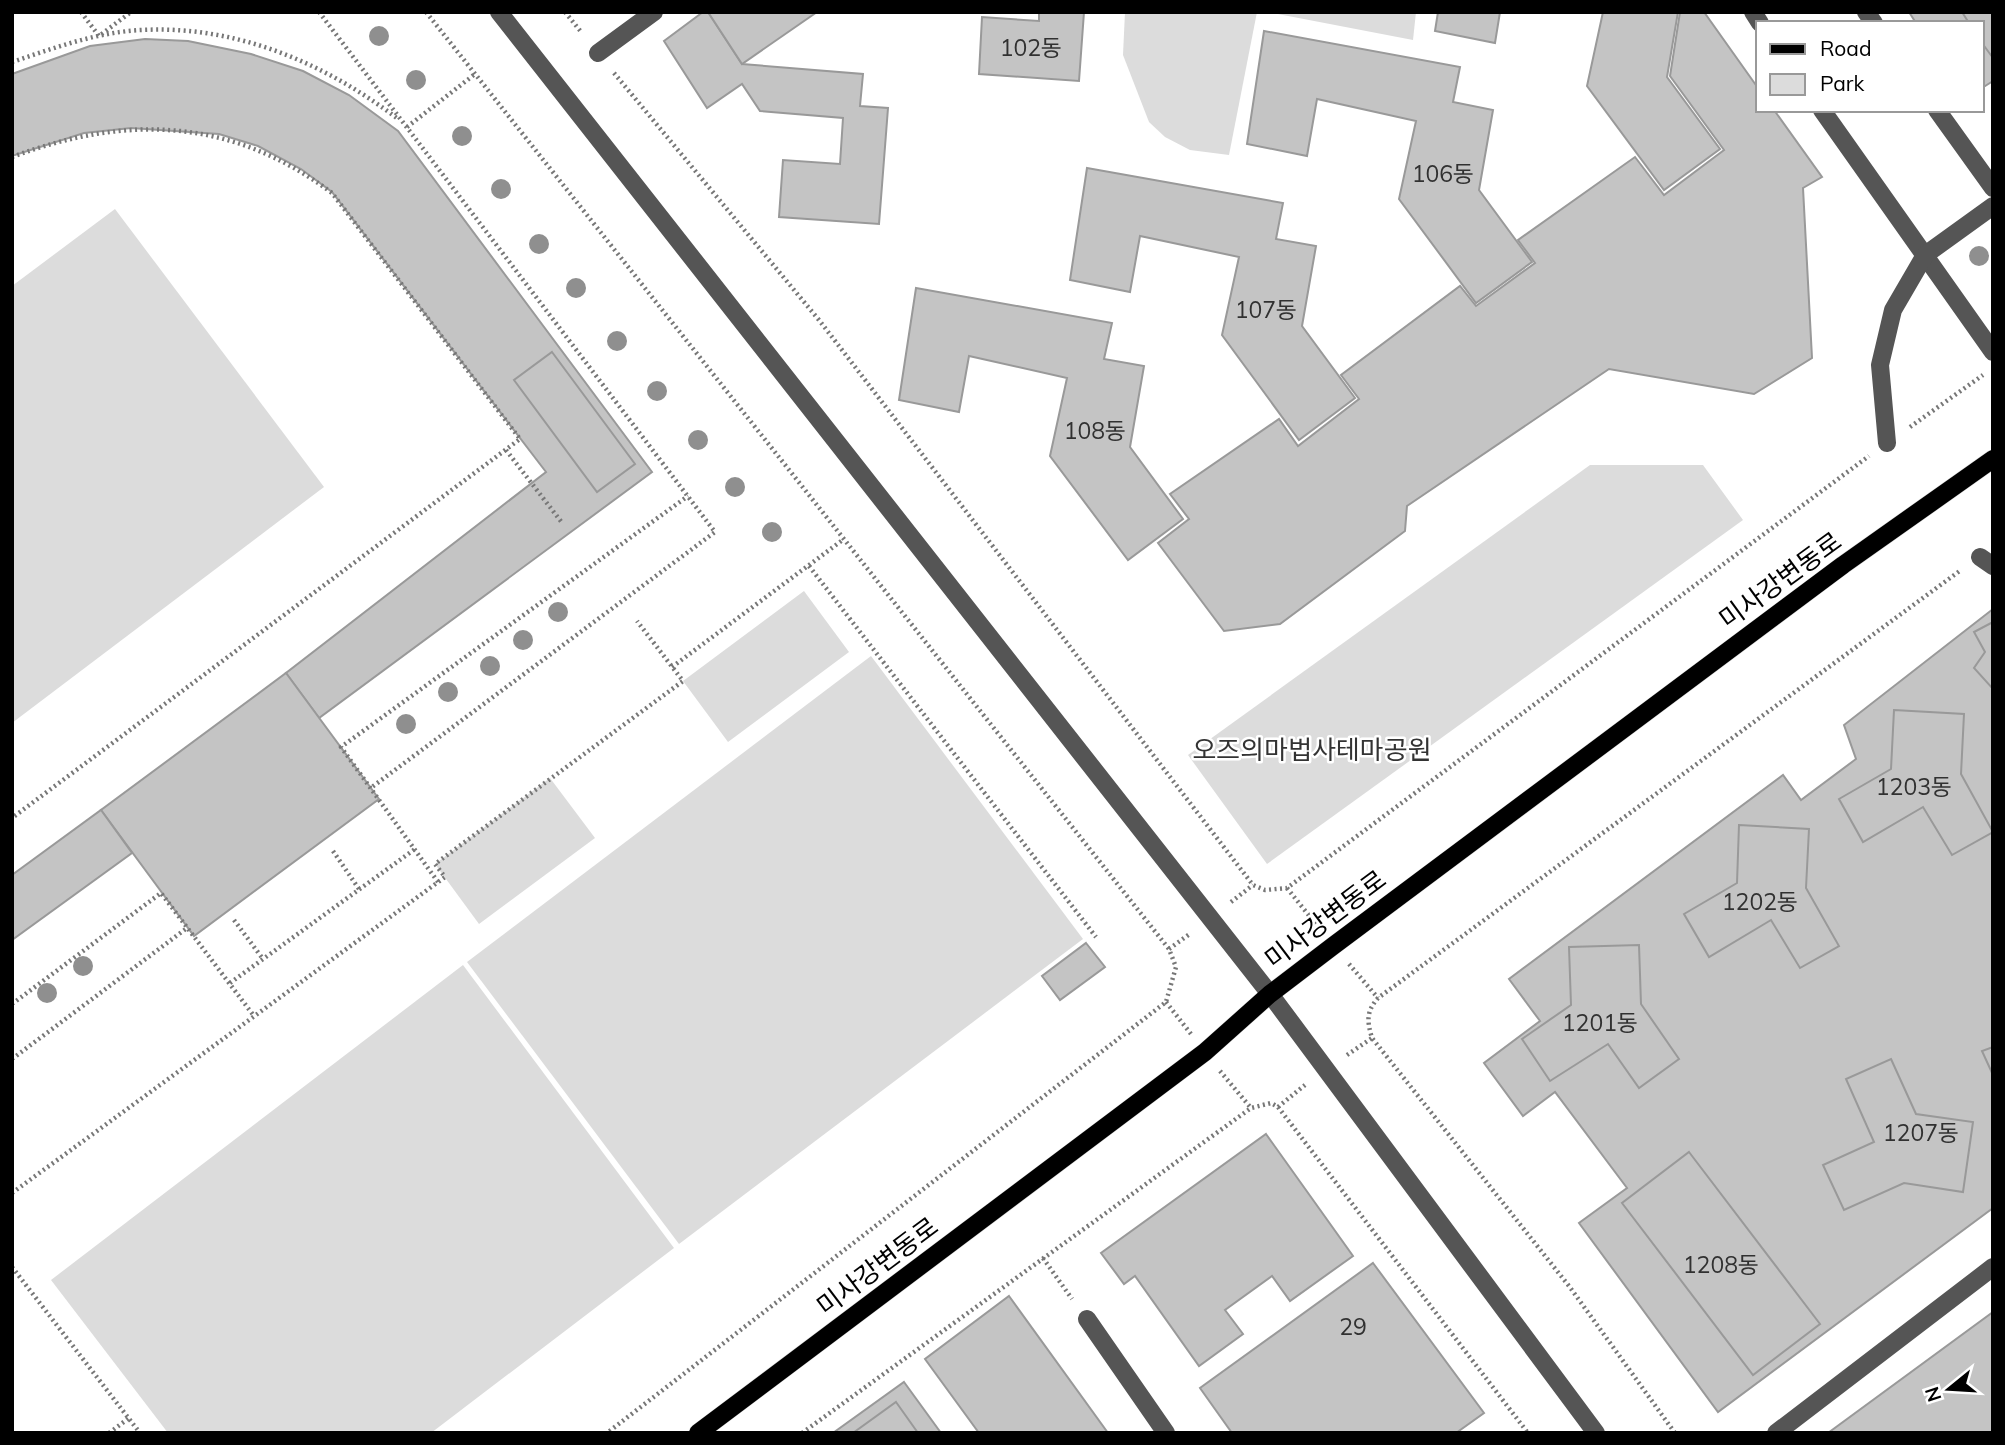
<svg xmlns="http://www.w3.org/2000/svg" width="2005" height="1445" font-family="Mulish,'Noto Sans KR',sans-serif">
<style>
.green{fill:#dcdcdc}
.building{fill:#c4c4c4;stroke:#999;stroke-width:2}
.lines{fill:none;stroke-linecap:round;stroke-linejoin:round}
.major-casing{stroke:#dbdbdb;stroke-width:19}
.path{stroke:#777;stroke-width:4.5;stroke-dasharray:2 3.5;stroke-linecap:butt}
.minor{stroke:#555;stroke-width:18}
.major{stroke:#000;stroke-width:18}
.tree{fill:#8f8f8f}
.labels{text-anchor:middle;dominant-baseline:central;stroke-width:5;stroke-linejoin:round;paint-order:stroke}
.number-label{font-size:23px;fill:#313131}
.street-label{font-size:26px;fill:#000;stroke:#fff}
.park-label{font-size:26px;fill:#333;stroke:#fff}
</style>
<rect width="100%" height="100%" fill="#fff"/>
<g class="green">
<path d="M1125,12H1257L1229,155L1190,150L1165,137L1149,122L1123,55Z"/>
<path d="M1268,12H1416L1413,40Z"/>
<path d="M115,209L324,487L12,723V286Z"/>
<path d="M1590,465H1703L1743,520L1267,864L1188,755Z"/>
<path d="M804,591L849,652L728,742L683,681Z"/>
<path d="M871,656L1083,939L679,1244L467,962Z"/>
<path d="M550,778L595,838L479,924L435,864Z"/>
<path d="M463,965L674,1248L431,1433H168L51,1280Z"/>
</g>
<g class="building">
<path d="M703,12H708L742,64L863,74L860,106L888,108L879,224L779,217L783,160L840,164L843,118L760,111L742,84L707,108L664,41Z"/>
<path d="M708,12H817L742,64Z"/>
<path d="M1039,12H1084L1079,81L979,74L982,17L1039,21Z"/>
<path d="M1438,12H1500L1495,43L1435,31Z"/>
<path d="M1603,12H1678L1667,77L1720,149L1664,190L1587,86Z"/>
<path d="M1680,12H1704L1758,88V110H1774L1822,177L1803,188L1812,358L1754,394L1609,369L1407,506L1405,531L1280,624L1224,631L1158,543L1189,519L1170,494L1279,419L1298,446L1359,399L1341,375L1460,286L1476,306L1535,263L1518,240L1635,157L1664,195L1724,150L1670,76Z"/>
<path d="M1909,12H1993V81L1982,88V23H1916Z"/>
<path d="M1962,12H1993V58L1982,43V23H1969Z"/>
<path d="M1264,31L1460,67L1453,102L1493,110L1479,190L1532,262L1476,303L1399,199L1416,121L1317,99L1307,156L1247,144Z"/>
<path d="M145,39L188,41L251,54L303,71L349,95L398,131L652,472L319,718L286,673L546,472L332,192L301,169L258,146L219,134L131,128L84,133L12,156V74L90,46Z"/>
<path d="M1087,168L1283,203L1276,239L1316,246L1302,326L1355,398L1299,440L1222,335L1239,257L1140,236L1130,292L1070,280Z"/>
<path d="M916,288L1112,323L1104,359L1144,366L1130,447L1183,519L1128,560L1050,456L1067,378L969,356L959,412L899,400Z"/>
<path d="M552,352L635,464L597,492L514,380Z"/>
<path d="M1993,609V1208L1718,1412L1579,1223L1627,1188L1555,1092L1523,1116L1484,1063L1540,1021L1509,979L1783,775L1801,800L1856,759L1844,725Z"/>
<path d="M1993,622V689L1974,668L1985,652L1974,632Z"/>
<path d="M286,673L379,799L194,936L101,810Z"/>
<path d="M1894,710L1964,714L1961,774L1993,832L1952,855L1923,807L1863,842L1839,799L1891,769Z"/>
<path d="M101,810L132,853L12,940V875Z"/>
<path d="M1739,825L1809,829L1806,888L1839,946L1800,968L1771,920L1709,957L1684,914L1737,883Z"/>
<path d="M1086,943L1105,967L1060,1000L1042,976Z"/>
<path d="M1639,945L1641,1004L1679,1059L1639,1088L1608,1044L1550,1081L1522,1039L1571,1005L1569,947Z"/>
<path d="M1993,1047V1075L1982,1051Z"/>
<path d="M1891,1059L1916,1114L1973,1122L1963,1192L1904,1183L1844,1210L1823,1165L1874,1142L1846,1079Z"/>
<path d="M1266,1134L1353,1256L1290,1301L1272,1276L1225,1310L1243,1334L1199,1366L1135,1276L1124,1284L1101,1253Z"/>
<path d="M1689,1152L1820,1324L1753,1375L1622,1203Z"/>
<path d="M1373,1263L1484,1413L1456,1433H1232L1200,1388Z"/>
<path d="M1009,1296L1108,1433H979L925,1359Z"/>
<path d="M1993,1312V1433H1828Z"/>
<path d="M904,1382L941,1433H833Z"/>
<path d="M896,1402L918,1433H853Z"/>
</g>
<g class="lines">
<g class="major-casing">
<path id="major" d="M698,1433L1205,1052L1270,994L1333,946L1843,565L1993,459"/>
</g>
<g class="path">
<path d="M81,12L99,36L131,12"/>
<path d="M319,12L715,532L372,787"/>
<path d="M426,12L1169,949L1176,967L1166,1002L607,1433"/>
<path d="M565,12L582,33"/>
<path d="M12,62C54,48 97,32 142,30C236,25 325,63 398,119"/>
<path d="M614,73L819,320L1253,885L1265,890L1287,888L1869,456"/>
<path d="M407,127L475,74"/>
<path d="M12,157C127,114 232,118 332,193L520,439L12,818"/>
<path d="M1910,427L1983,375"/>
<path d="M506,450L563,524"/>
<path d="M809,566L1096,937"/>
<path d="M672,667L844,539"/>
<path d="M333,851L359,889"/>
<path d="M438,882L341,747L688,496"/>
<path d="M1287,888L1319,928"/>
<path d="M1231,902L1253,885"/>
<path d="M234,920L263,959"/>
<path d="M1169,949L1191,933"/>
<path d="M1349,964L1378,998"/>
<path d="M230,983L415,849"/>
<path d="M1166,1002L1191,1034"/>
<path d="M12,1004L161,893L254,1016"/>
<path d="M1347,1055L1372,1038"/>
<path d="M12,1059L187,928"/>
<path d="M1220,1071L1251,1108"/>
<path d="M1278,1107L1305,1085"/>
<path d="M12,1193L445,877L435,864L683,681L637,621"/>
<path d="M1043,1258L1072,1299"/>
<path d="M12,1267L140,1433"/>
<path d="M109,1433L129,1418"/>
<path d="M802,1433L1251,1108L1271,1103L1278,1107L1528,1433"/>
<path d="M1675,1433L1569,1286L1372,1038C1367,1021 1366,1012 1378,998L1961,570"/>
</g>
<g class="minor">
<path d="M499,12L1270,994L1596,1433"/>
<path d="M1753,12L1760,23"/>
<path d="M1866,12L1874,23"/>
<path d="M598,53L654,12"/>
<path d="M1822,110L1993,352"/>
<path d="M1937,110L1993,188"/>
<path d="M1887,443L1880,365L1893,310L1925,255L1993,206"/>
<path d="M1980,557L1993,566"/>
<path d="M1087,1319L1166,1433"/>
<path d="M1776,1433L1993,1267"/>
</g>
<use href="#major" class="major"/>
</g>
<g class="tree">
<circle cx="379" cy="36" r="10"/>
<circle cx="416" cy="80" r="10"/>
<circle cx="462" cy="136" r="10"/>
<circle cx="501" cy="189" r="10"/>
<circle cx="539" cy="244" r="10"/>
<circle cx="1979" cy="256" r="10"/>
<circle cx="576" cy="288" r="10"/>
<circle cx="617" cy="341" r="10"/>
<circle cx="657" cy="391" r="10"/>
<circle cx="698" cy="440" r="10"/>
<circle cx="735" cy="487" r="10"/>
<circle cx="772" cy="532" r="10"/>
<circle cx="558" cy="612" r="10"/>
<circle cx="523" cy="640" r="10"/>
<circle cx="490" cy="666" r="10"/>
<circle cx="448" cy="692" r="10"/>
<circle cx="406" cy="724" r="10"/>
<circle cx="83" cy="966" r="10"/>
<circle cx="47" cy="993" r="10"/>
</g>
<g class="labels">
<g class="number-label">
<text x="1031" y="47">102동</text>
<text x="1443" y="173">106동</text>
<text x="1266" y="309">107동</text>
<text x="1095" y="430">108동</text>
<text x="1914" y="786">1203동</text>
<text x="1760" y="901">1202동</text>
<text x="1600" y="1022">1201동</text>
<text x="1921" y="1132">1207동</text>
<text x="1721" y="1264">1208동</text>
<text x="1353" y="1326">29</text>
</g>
<g class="street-label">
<text transform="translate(1780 580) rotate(-36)">미사강변동로</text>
<text transform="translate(1325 919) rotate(-37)">미사강변동로</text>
<text transform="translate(877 1266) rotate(-37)">미사강변동로</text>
</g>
<g class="park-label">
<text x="1312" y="749">오즈의마법사테마공원</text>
</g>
</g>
<rect width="2005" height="1445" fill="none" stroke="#000000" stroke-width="28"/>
<rect x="1756" y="21" width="228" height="91" fill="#ffffff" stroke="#999999" stroke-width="2"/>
<rect x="1770" y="44" width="35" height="10" fill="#000000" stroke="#999999" stroke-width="2"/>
<text x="1820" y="56" font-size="21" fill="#000000">Road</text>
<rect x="1770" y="74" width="35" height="21" fill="#dcdcdc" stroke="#999999" stroke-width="2"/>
<text x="1820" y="91" font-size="21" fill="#000000">Park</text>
<g transform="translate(1949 1389) rotate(252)" stroke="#ffffff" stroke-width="5" paint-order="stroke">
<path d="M0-5L12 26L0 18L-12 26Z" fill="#000000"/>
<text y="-10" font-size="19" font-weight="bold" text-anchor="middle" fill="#000000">N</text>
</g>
</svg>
